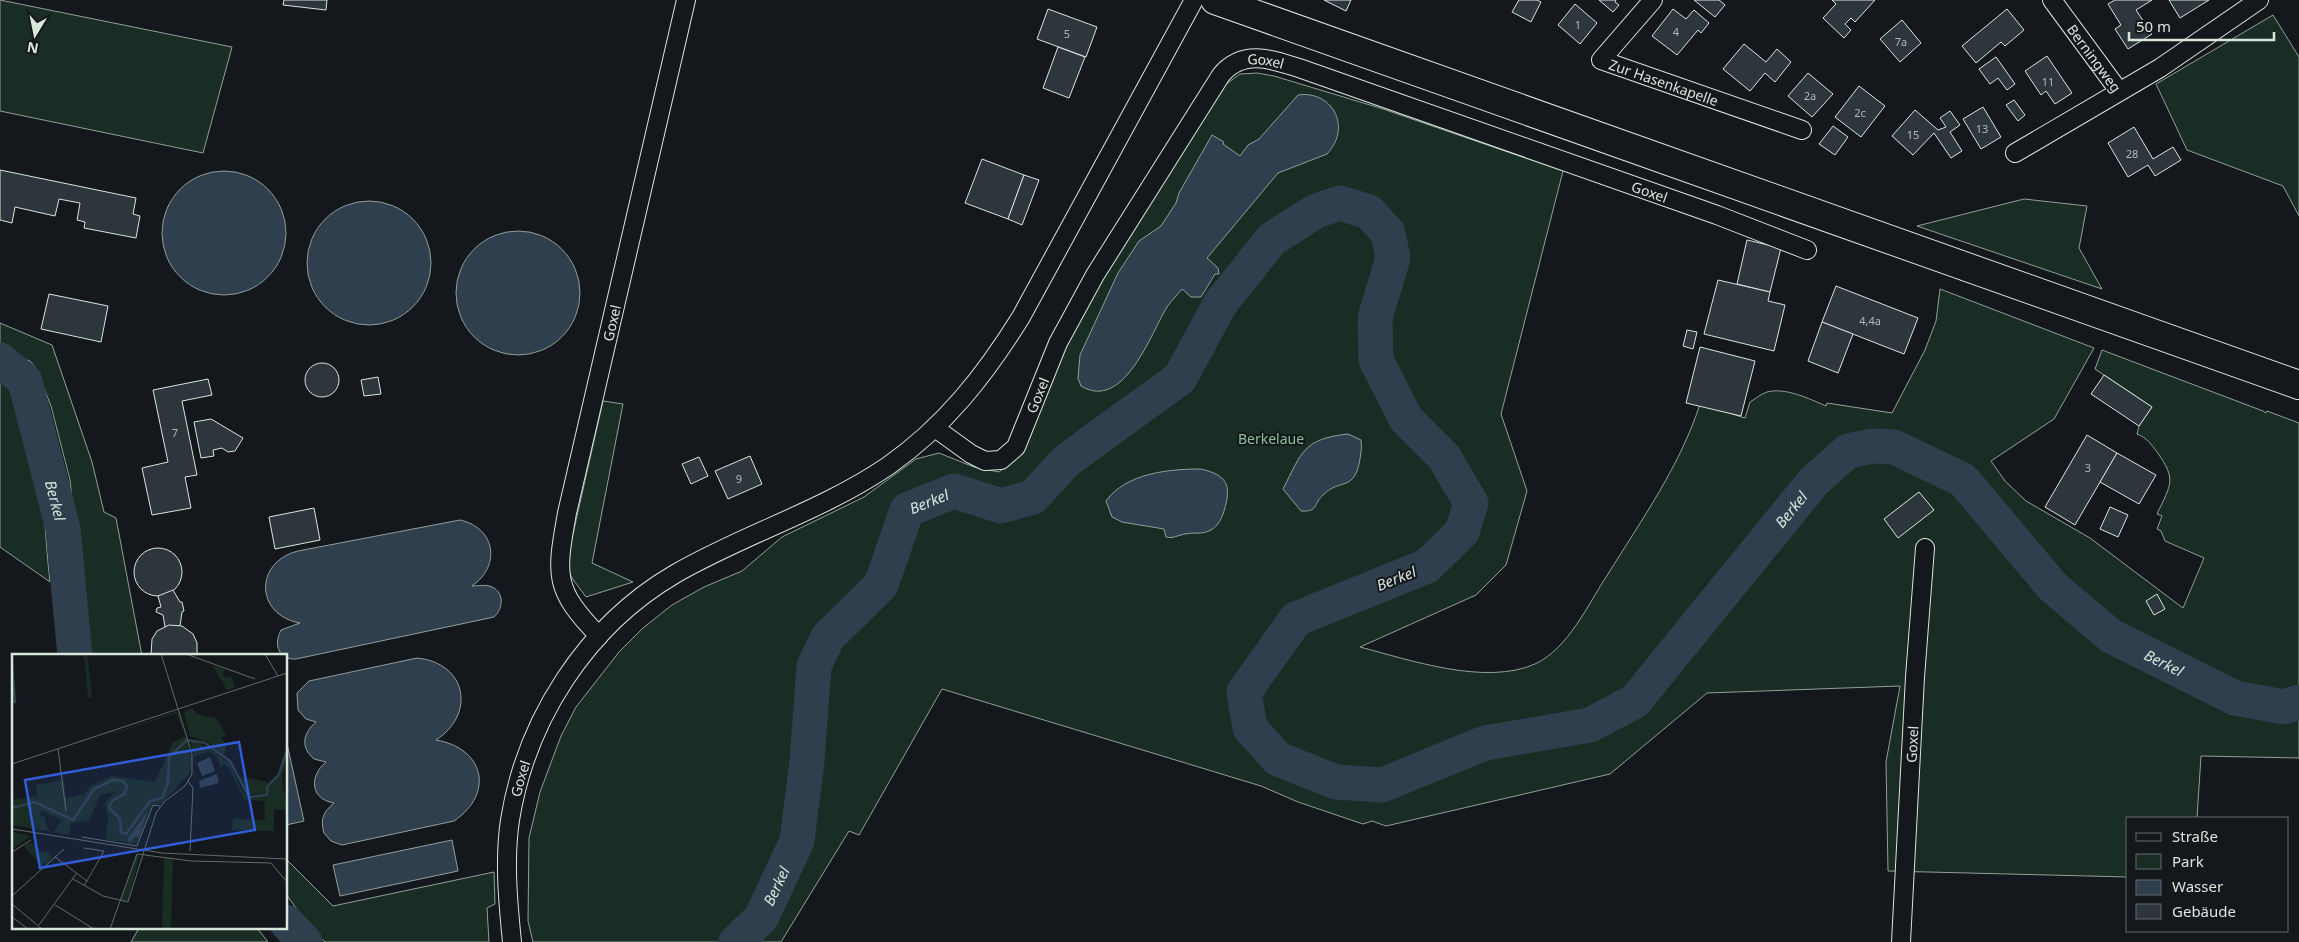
<svg xmlns="http://www.w3.org/2000/svg" width="2299" height="942" font-family="'Noto Sans',sans-serif">
<style>
.green{fill:#1a2d24;stroke:#939e99}
.water{fill:#2f3f4d;stroke:#939e99}
.lines{fill:none;stroke-linecap:round;stroke-linejoin:round}
.river{stroke:#2f3f4d;stroke-width:35}
.building{fill:#2c363c;stroke:#d8e6dc}
.minor-casing{stroke:#d8e6dc;stroke-width:20}
.primary-casing{stroke:#d8e6dc;stroke-width:30}
.minor{stroke:#14181c;stroke-width:18}
.primary{stroke:#14181c;stroke-width:28}
.labels{text-anchor:middle;dominant-baseline:central;stroke-width:4;stroke-linejoin:round;paint-order:stroke}
.number-label{font-size:11px;fill:#adbab4}
.street-label{font-size:14px;fill:#d8e6dc;stroke:#14181c}
.park-label{font-size:14px;fill:#8ac095;stroke:#14181c}
.water-label{font-size:15px;font-style:italic;fill:#d8e6dc;stroke:#14181c}
.inset-river{fill:none;stroke:#2f3f4d;stroke-width:2.5}
.inset-road{fill:none;stroke:#626a69;stroke-width:1}
.view{fill:#305dd8;fill-opacity:0.15;stroke:#305dd8;stroke-width:2.5}
.inset-edge{fill:none;stroke:#d8e6dc;stroke-width:2.5}
</style>
<rect width="100%" height="100%" fill="#14181c"/>
<g class="green">
<path d="M0,0L232,47L203,153L0,111Z"/>
<path d="M2273,15L2299,57V216L2283,186L2187,150L2156,84Z"/>
<path d="M1257,73L1274,76L1380,108L1563,171L1501,414L1527,491L1506,565L1476,595L1360,647C1410,660 1485,686 1535,664C1569,648 1588,604 1608,574C1642,519 1680,466 1700,404L1745,418L1750,402C1755,399 1761,394 1767,392C1785,387 1810,399 1826,406L1827,403L1892,413L1925,350L1936,321L1940,289L2094,348L2054,419L1991,461L2005,481L2026,501L2090,538L2183,608L2204,558L2165,541L2161,531L2157,529L2162,516L2157,514C2171,484 2177,480 2157,452C2151,444 2147,438 2137,434L2139,426L2152,407L2095,369L2102,350L2263,411L2266,413L2267,411L2299,423V758L2201,756L2197,818H2128V877L1888,871L1886,762L1900,686L1707,693L1610,774L1386,826L1372,821L1363,824L1298,802L1261,786L942,689L859,835L849,831L781,942H533L528,921L529,838L540,792L561,736L576,707L619,652L643,628L672,605L704,587L742,571L782,537L864,497L916,459L939,453L974,467L999,472L1018,456L1069,335L1156,181L1218,90L1240,74Z"/>
<path d="M2024,199L2087,206L2079,248L2102,289L1917,226Z"/>
<path d="M0,323L52,345L92,462L104,512L116,518L142,656H91L87,646L70,480L51,406L36,368L30,361L14,356L0,347Z"/>
<path d="M0,377C5,382 12,387 16,393C45,442 43,526 50,582L0,547Z"/>
<path d="M603,401L623,404L592,563L633,582L586,597L572,578L566,565Z"/>
<path d="M286,859L333,906L494,872L495,904L487,908L489,942H325L311,929L286,894Z"/>
<path d="M139,928H257L268,942H131Z"/>
</g>
<g class="water">
<path d="M1298,95C1331,90 1353,126 1327,154L1278,173L1207,258L1218,268L1219,274H1215L1201,297H1191L1182,289C1177,295 1171,301 1167,307C1151,333 1124,412 1081,386L1078,378L1080,355L1118,273L1139,241L1161,226L1176,203L1179,193L1212,135L1224,142L1223,144L1240,156L1248,145L1259,139Z"/>
<circle cx="224" cy="233" r="62"/>
<circle cx="369" cy="263" r="62"/>
<circle cx="518" cy="293" r="62"/>
<path d="M1348,434L1361,440C1362,447 1361,452 1360,459C1354,493 1341,477 1323,495C1313,504 1319,512 1301,511L1283,489C1302,452 1303,439 1348,434Z"/>
<path d="M1201,469C1227,475 1232,485 1224,511C1222,518 1218,526 1211,530C1202,535 1194,532 1185,534C1178,535 1173,539 1166,537L1164,529L1122,522L1112,517L1106,501C1126,473 1169,469 1201,469Z"/>
<path d="M460,520C496,528 501,566 472,586C478,586 486,584 492,587C505,593 503,609 494,617L296,659C279,660 273,645 281,630L300,623C255,615 254,562 298,551Z"/>
<path d="M417,658C467,663 476,714 436,740C484,748 495,793 454,821L342,845L331,841L324,833C320,820 323,812 334,803C310,799 309,776 326,762L314,759C300,747 303,733 316,722L306,719L298,710L297,693L309,681Z"/>
<path d="M286,739L304,821L286,825Z"/>
<path d="M452,840L458,871L340,896L333,865Z"/>
</g>
<g class="lines">
<g class="river">
<path id="s1" d="M0,360L25,381L63,529L75,656"/>
<path d="M286,922L305,942"/>
<path id="s2" d="M736,942L761,918L797,841L807,761L814,666L828,637L881,585L907,510L954,491L1001,506L1033,497L1066,461L1180,378L1220,304L1272,239L1316,211L1340,203L1369,212L1388,233L1393,258L1375,318L1376,360L1406,419L1444,457L1471,503L1462,532L1427,566L1296,619L1244,692L1250,728L1278,759L1336,782L1382,785L1485,743L1590,725L1635,701L1814,481L1848,451L1872,446L1894,447L1963,480L2053,587L2111,636L2235,698L2284,707L2299,702"/>
</g>
</g>
<g class="building">
<path d="M284,0H327L326,10L283,5Z"/>
<path d="M1324,0H1351L1346,11Z"/>
<path d="M1519,0H1537L1541,2L1531,22L1512,12Z"/>
<path d="M1599,0H1616L1615,2L1619,5L1613,12Z"/>
<path d="M1694,0H1719L1725,5L1715,17Z"/>
<path d="M1832,0H1875L1855,22L1851,18L1845,24L1851,30L1844,38L1823,18L1836,4Z"/>
<path d="M2115,0H2152L2136,10L2152,34L2128,49L2115,29L2121,25L2108,4Z"/>
<path d="M2169,0H2209L2180,18Z"/>
<path d="M1575,4L1597,23L1580,44L1558,25Z"/>
<path d="M1048,9L1097,27L1086,57L1037,39Z"/>
<path d="M1673,9L1686,19L1694,10L1709,23L1701,33L1698,30L1677,55L1652,36Z"/>
<path d="M2007,9L2024,30L2005,46L2001,42L1976,63L1962,46Z"/>
<path d="M1902,20L1921,43L1900,62L1880,39Z"/>
<path d="M1744,44L1766,62L1777,49L1791,62L1775,82L1765,73L1750,91L1723,69Z"/>
<path d="M1058,47L1085,57L1069,98L1043,88Z"/>
<path d="M2047,56L2072,93L2055,104L2046,91L2041,95L2025,71Z"/>
<path d="M1996,57L2015,84L2007,90L1998,78L1990,84L1979,69Z"/>
<path d="M1808,73L1833,94L1812,117L1788,96Z"/>
<path d="M1859,86L1885,106L1861,137L1835,117Z"/>
<path d="M2014,100L2025,115L2018,121L2006,105Z"/>
<path d="M1983,107L2001,137L1981,149L1963,119Z"/>
<path d="M1915,110L1938,130L1946,127L1940,118L1950,111L1960,125L1950,132L1962,151L1951,158L1934,133L1913,155L1892,136Z"/>
<path d="M1833,126L1848,137L1835,155L1819,144Z"/>
<path d="M2134,127L2153,159L2173,147L2181,160L2155,176L2148,165L2128,177L2108,143Z"/>
<path d="M982,159L1024,175L1008,219L965,203Z"/>
<path d="M0,170L136,198L133,214L140,216L136,238L84,228L85,222L77,220L80,203L59,199L55,216L15,207L12,223L0,220Z"/>
<path d="M1024,175L1039,180L1022,225L1008,219Z"/>
<path d="M1747,240L1781,248L1770,292L1737,284Z"/>
<path d="M1718,280L1770,292L1768,301L1785,305L1774,351L1704,334Z"/>
<path d="M1836,286L1918,318L1904,354L1822,322Z"/>
<path d="M49,294L108,306L101,342L41,329Z"/>
<path d="M1822,322L1853,334L1838,373L1808,361Z"/>
<path d="M1687,330L1697,332L1693,349L1683,346Z"/>
<path d="M1700,347L1755,361L1741,416L1686,403Z"/>
<circle cx="322" cy="380" r="17"/>
<path d="M2104,375L2152,407L2139,426L2091,394Z"/>
<path d="M378,377L381,394L364,396L361,380Z"/>
<path d="M208,379L212,395L182,401L197,475L185,477L191,508L152,515L142,468L168,462L153,390Z"/>
<path d="M211,419L243,438L235,451L228,452L222,448L213,450L214,456L201,458L194,422Z"/>
<path d="M2087,435L2117,453L2075,525L2045,507Z"/>
<path d="M2117,453L2156,475L2139,504L2100,482Z"/>
<path d="M750,456L762,484L728,499L715,471Z"/>
<path d="M699,457L708,476L691,484L682,464Z"/>
<path d="M1919,492L1934,510L1898,538L1884,519Z"/>
<path d="M2110,507L2128,515L2118,537L2100,529Z"/>
<path d="M314,508L320,540L275,549L269,517Z"/>
<circle cx="158" cy="572" r="24"/>
<path d="M173,590L180,602H182L184,611L182,612L180,626L165,627L163,615L156,612L157,608L161,607L158,596Z"/>
<path d="M2157,594L2165,609L2154,615L2146,601Z"/>
<path d="M169,625L182,626L193,634L197,643V656H151L152,639L157,631Z"/>
</g>
<g class="lines">
<g class="minor-casing">
<g id="minor">
<path id="s3" d="M1653,0L1601,60L1802,130"/>
<path id="s4" d="M2052,0L2119,91"/>
<path d="M2015,153L2160,68L2259,0"/>
<path id="s5" d="M935,428L971,454L985,461L1001,460L1016,447L1058,343L1095,275L1221,75C1243,49 1271,59 1299,68L1717,215L1807,250"/>
<path id="s6" d="M599,636C553,589 556,575 567,513L686,0"/>
<path id="s7" d="M512,942C508,902 504,860 510,820C526,720 586,626 675,574C744,534 822,511 888,466C945,426 985,375 1021,317L1194,0"/>
<path id="s8" d="M1901,942L1915,677L1925,548"/>
</g>
</g>
<g class="primary-casing">
<path id="primary" d="M1215,0L2299,385"/>
</g>
<use href="#minor" class="minor"/>
<use href="#primary" class="primary"/>
</g>
<g class="labels">
<g class="number-label">
<text x="1578" y="24">1</text>
<text x="1676" y="31">4</text>
<text x="1067" y="33">5</text>
<text x="1901" y="41">7a</text>
<text x="2048" y="81">11</text>
<text x="1810" y="95">2a</text>
<text x="1860" y="112">2c</text>
<text x="1982" y="128">13</text>
<text x="1913" y="134">15</text>
<text x="2132" y="153">28</text>
<text x="1870" y="320">4,4a</text>
<text x="175" y="432">7</text>
<text x="2088" y="467">3</text>
<text x="739" y="478">9</text>
</g>
<g class="street-label">
<text stroke="none"><textPath href="#s4" startOffset="72">Berningweg</textPath></text>
<text stroke="none"><textPath href="#s5" startOffset="572">Goxel</textPath></text>
<text stroke="none"><textPath href="#s3" startOffset="146">Zur Hasenkapelle</textPath></text>
<text stroke="none"><textPath href="#s5" startOffset="978">Goxel</textPath></text>
<text stroke="none"><textPath href="#s6" startOffset="331">Goxel</textPath></text>
<text stroke="none"><textPath href="#s5" startOffset="152">Goxel</textPath></text>
<text stroke="none"><textPath href="#s8" startOffset="198">Goxel</textPath></text>
<text stroke="none"><textPath href="#s7" startOffset="165">Goxel</textPath></text>
</g>
<g class="park-label">
<text x="1271" y="438">Berkelaue</text>
</g>
<g class="water-label">
<text stroke="none"><textPath href="#s1" startOffset="156">Berkel</textPath></text>
<text stroke="none"><textPath href="#s2" startOffset="505">Berkel</textPath></text>
<text stroke="none"><textPath href="#s2" startOffset="2424">Berkel</textPath></text>
<text transform="translate(1396 578) rotate(-22)">Berkel</text>
<text stroke="none"><textPath href="#s2" startOffset="2904">Berkel</textPath></text>
<text stroke="none"><textPath href="#s2" startOffset="70">Berkel</textPath></text>
</g>
</g>
<g transform="translate(12 654)">
<rect width="275" height="275" fill="#14181c"/>
<path d="M72,0H75L80,43L76,44ZM200,11L213,15L211,21L213,24L219,22L223,33L215,36ZM181,54L184,60L204,64L214,81L209,84L215,91L212,101L196,88L178,82L172,58ZM163,58L167,60L173,81L164,59L47,98ZM174,82L180,107L177,120L150,149L140,151L126,190L94,186L96,163L93,148L104,138L88,141L77,167L59,169L57,181L42,178L49,166L29,156L28,161L33,163L35,174L41,178L0,171V146L25,142L24,131L52,126L54,144L72,140L80,131L100,122L143,128L161,88ZM178,86L197,94L217,109L231,139L238,144L255,142L256,134L268,120L275,100L270,124L275,156L262,155V177L220,176L221,165L253,166L252,148L256,143L251,147L232,145L216,113L212,110L209,114L205,103L197,97L182,103ZM229,123L256,128L253,141L235,140ZM0,178L6,179L19,182L0,195ZM20,188L27,197L36,198L40,204L30,212L12,192ZM128,200L116,247L112,249L109,245L124,202ZM152,204L161,206L159,275H150Z" fill="#1a2d24"/>
<path d="M198,103L203,117L190,122L185,109ZM205,120L207,129L188,134L187,127ZM135,158L127,184L124,182L117,189L116,184Z" fill="#2f3f4d"/>
<path class="inset-river" d="M0,48H3L0,12M0,154L23,148L61,166L82,135L101,126L111,127L115,132L112,140L100,147L97,154L108,165L109,178L114,180L138,147L150,144L156,128L157,103L175,86L193,89L218,107L237,143L255,141V133L267,120L275,96"/>
<path class="inset-road" d="M174,0L243,25M253,0L266,22M46,95L54,157M0,110L275,19M176,127L181,134L178,197M0,175L150,199L275,205M70,183L125,192L141,151L148,152M0,198L19,186M43,203L75,227M61,225L91,242L116,248L144,159L152,148L173,132L180,120V100L149,0M72,232L92,197L72,194M0,242L52,195M0,250L30,275M43,251L82,275M0,263L16,275M27,271L64,220M98,275L125,200L179,207L259,209L275,228"/>
<path class="view" d="M227,88L243,176L28,214L13,126Z"/>
<rect width="275" height="275" class="inset-edge"/>
</g>
<rect x="2126" y="817" width="162" height="115" fill="#14181c" stroke="#626a69"/>
<rect x="2136" y="833" width="25" height="8" fill="#14181c" stroke="#626a69"/>
<text x="2172" y="842" font-size="15" fill="#d8e6dc">Straße</text>
<rect x="2136" y="854" width="25" height="15" fill="#1a2d24" stroke="#626a69"/>
<text x="2172" y="867" font-size="15" fill="#d8e6dc">Park</text>
<rect x="2136" y="880" width="25" height="15" fill="#2f3f4d" stroke="#626a69"/>
<text x="2172" y="892" font-size="15" fill="#d8e6dc">Wasser</text>
<rect x="2136" y="904" width="25" height="15" fill="#2c363c" stroke="#626a69"/>
<text x="2172" y="917" font-size="15" fill="#d8e6dc">Gebäude</text>
<g transform="translate(35 35) rotate(190)" stroke="#14181c" stroke-width="4" paint-order="stroke">
<path d="M0-4L9 19L0 12L-9 19Z" fill="#d8e6dc"/>
<text y="-8" font-size="14" font-weight="bold" text-anchor="middle" fill="#d8e6dc">N</text>
</g>
<path d="M2129 32v8h145v-8" fill="none" stroke="#d8e6dc" stroke-width="2.5"/>
<text x="2136" y="32" font-size="15" fill="#d8e6dc" stroke="#14181c" stroke-width="4" paint-order="stroke">50 m</text>
</svg>
